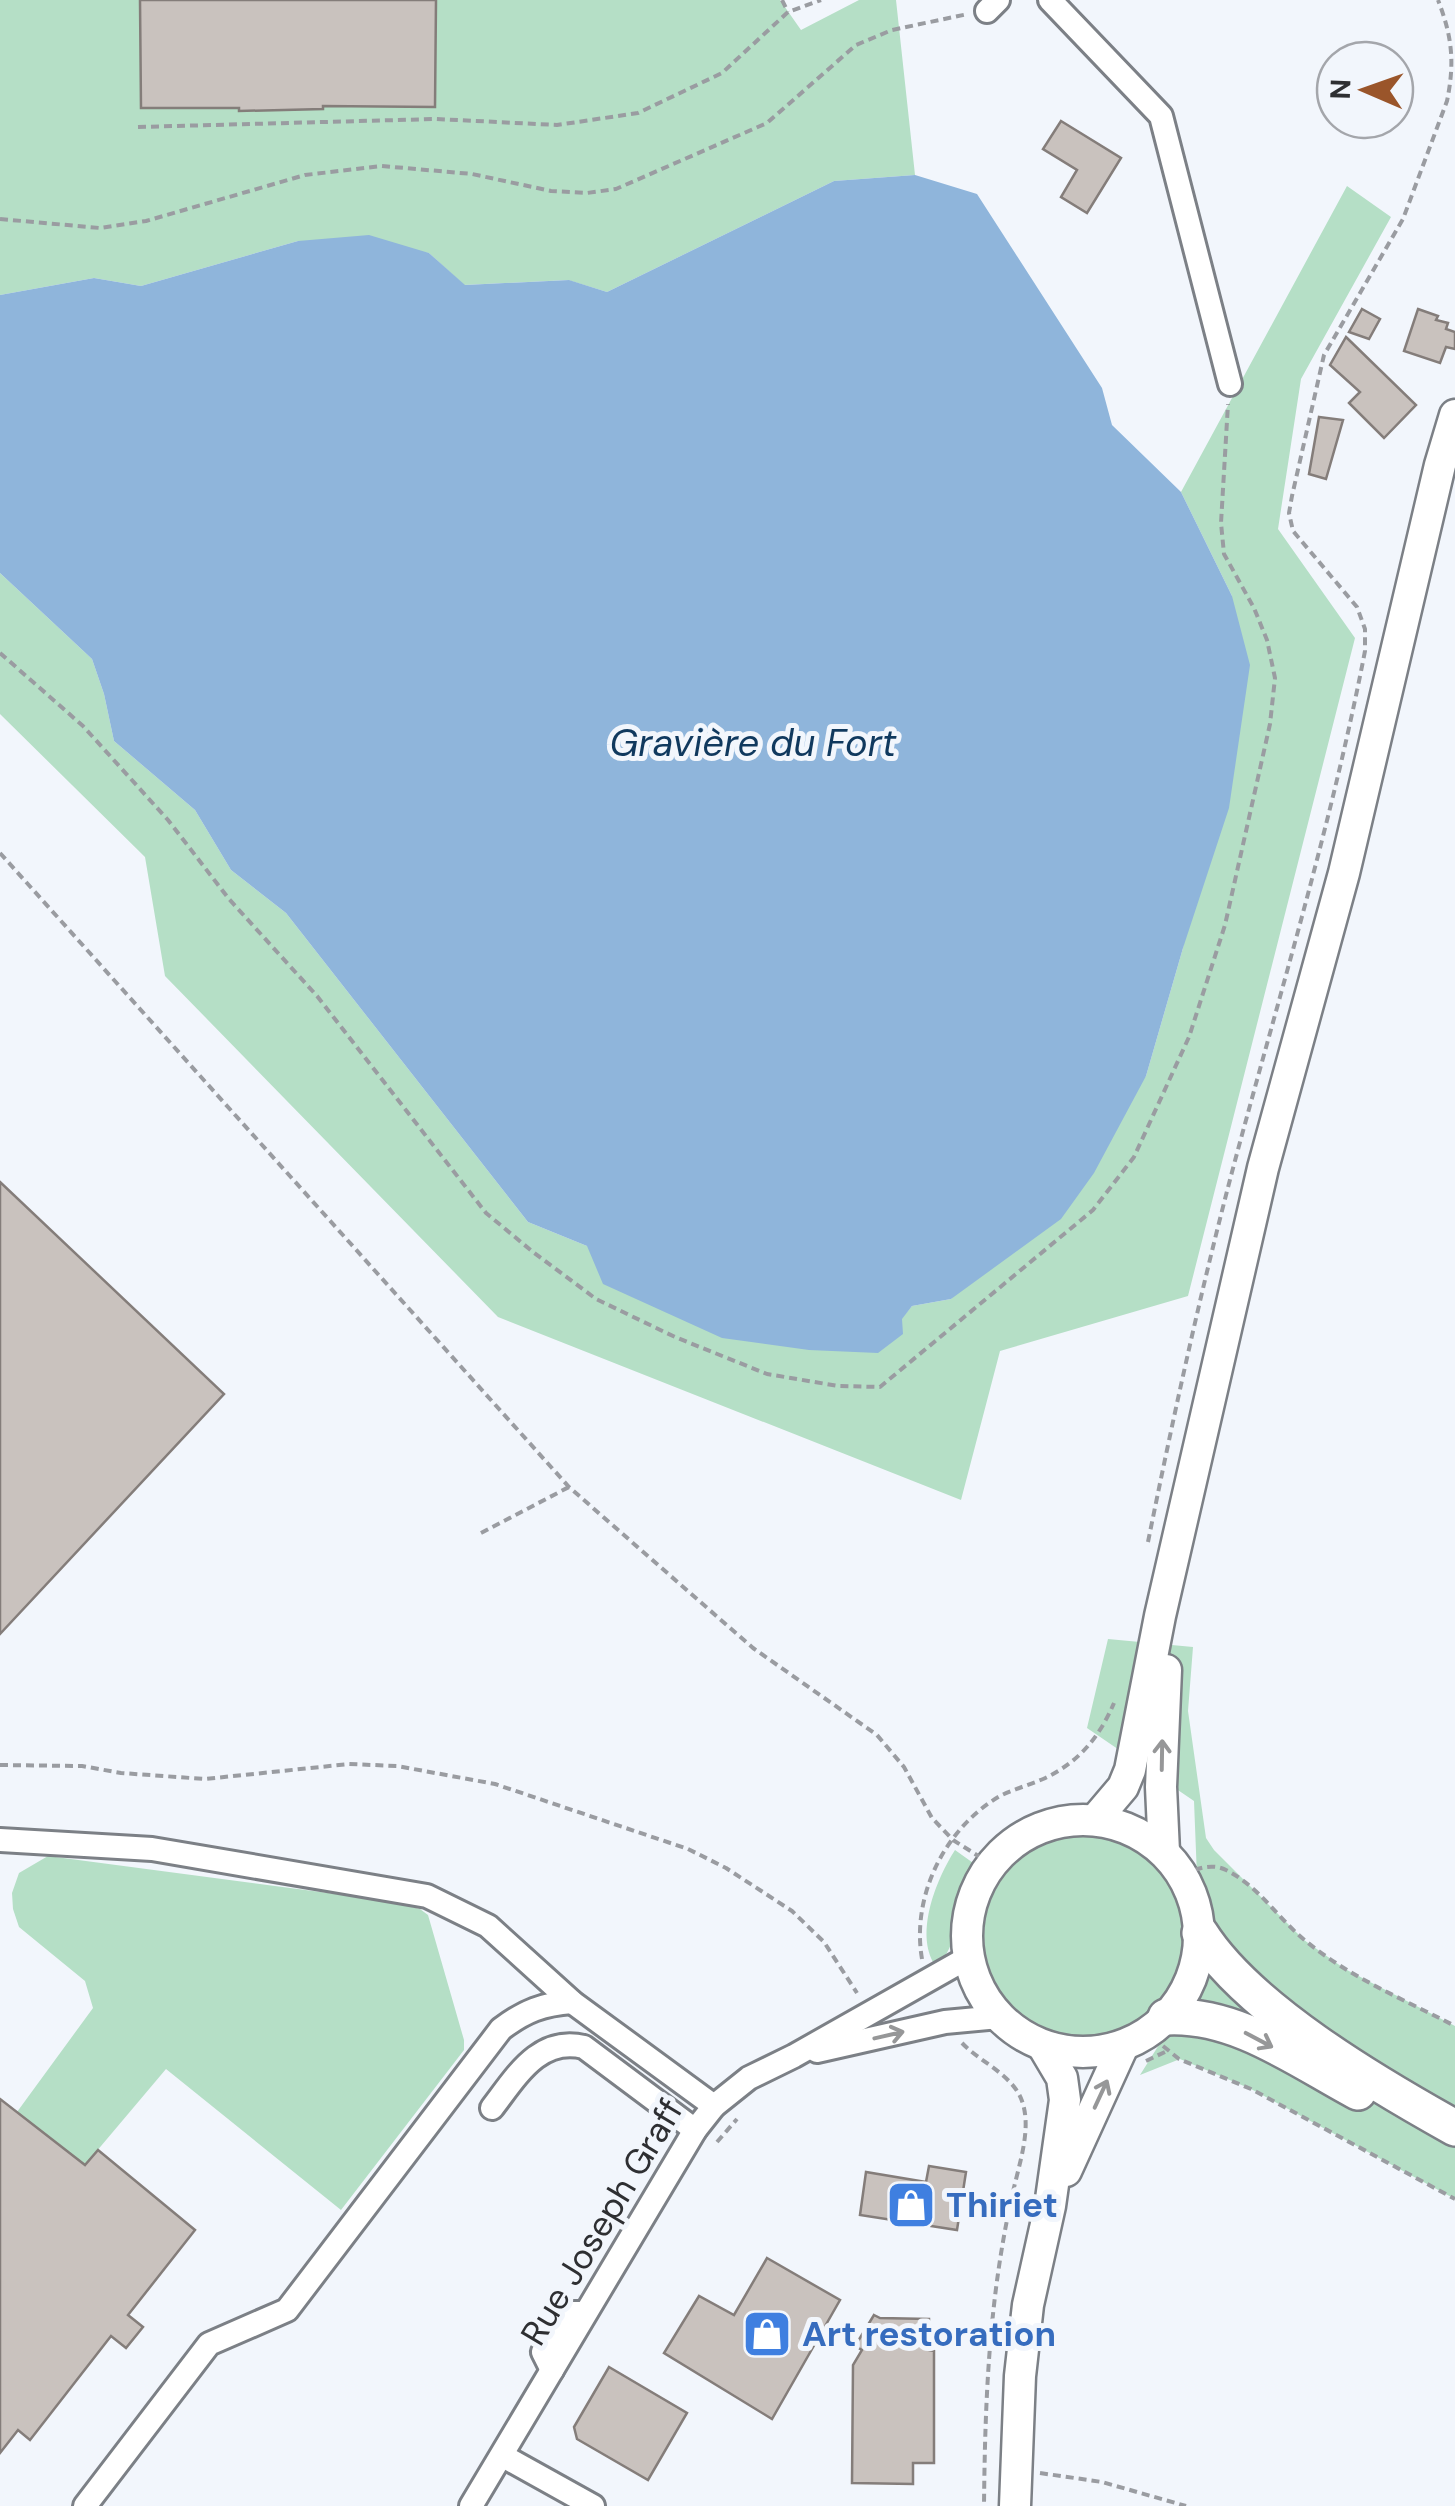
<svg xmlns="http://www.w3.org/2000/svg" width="1455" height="2506" font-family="'DM Sans',sans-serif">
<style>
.green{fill:#b5dfc6}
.water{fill:#8fb5db}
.building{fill:#c9c2be;stroke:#847d7a;stroke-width:2.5}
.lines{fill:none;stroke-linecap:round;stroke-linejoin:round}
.minor-casing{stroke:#7c8086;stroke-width:28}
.major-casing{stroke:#7c8086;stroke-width:35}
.highway-casing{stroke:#7c8086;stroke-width:40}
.path{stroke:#9a9ca1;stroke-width:4;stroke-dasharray:8 5;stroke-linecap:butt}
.minor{stroke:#fff;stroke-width:22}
.major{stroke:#fff;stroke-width:30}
.highway{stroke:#fff;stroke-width:35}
.oneway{stroke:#969798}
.labels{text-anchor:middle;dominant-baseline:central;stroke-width:10;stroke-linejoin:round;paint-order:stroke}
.shop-label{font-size:35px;font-weight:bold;fill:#366cbe;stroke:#f2f6fc;text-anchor:start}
.street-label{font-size:35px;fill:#2e2f32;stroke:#f2f6fc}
.water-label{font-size:38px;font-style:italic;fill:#10395e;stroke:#f2f6fc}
</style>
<rect width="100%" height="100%" fill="#f2f6fc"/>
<g class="green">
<path d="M0,0H780L801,30L859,0H896L915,175L834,181L607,292L568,280L464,285L429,253L298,241L141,286L94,278L0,295Z"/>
<path d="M1347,186L1391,217L1301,379L1278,529L1355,638L1188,1296L1000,1351L961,1500L498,1317L165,976L145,857L0,714V573L92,659L104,694L114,741L195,810L231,870L286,913L528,1222L587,1246L901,1319L912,1306L951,1299L1146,1076L1183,948L1232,596L1181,492Z"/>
<path d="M1108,1639L1193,1647L1188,1711L1206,1838L1214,1850L1304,1940L1345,1969L1455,2026V2199L1251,2089L1180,2059L1140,2075L1201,1978L1194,1801L1087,1728Z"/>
<circle cx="1084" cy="1936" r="100"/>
<path d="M955,1850L976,1865C969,1878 963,1889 959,1904C953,1927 957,1950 935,1965C914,1933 937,1878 955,1850Z"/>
<path d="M48,1856L389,1901L420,1909L428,1915L464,2040V2050L341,2210L166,2069L85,2165L17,2112L93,2008L85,1981L19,1927L13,1909L12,1893L19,1873Z"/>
</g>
<path class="water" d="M915,175L977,194L1102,388L1112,425L1181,492L1232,596L1250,665L1229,808L1183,948L1146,1076L1094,1173L1061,1219L951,1299L912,1306L902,1319L903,1334L878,1353L809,1350L722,1338L603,1284L587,1246L528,1222L286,913L231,870L195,810L114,741L104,694L92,659L0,573V295L94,278L141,286L298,241L369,235L429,253L465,285L569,280L607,292L834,181Z"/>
<g class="building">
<path d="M140,0H436L435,107L323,106V109L239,111V108H141Z"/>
<path d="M1061,121L1121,158L1087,213L1061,197L1077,170L1043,149Z"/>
<path d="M1362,309L1380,319L1369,339L1349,332Z"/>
<path d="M1418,309L1438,316L1436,320L1448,323L1446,329L1455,332V349L1446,347L1440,363L1404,351Z"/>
<path d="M1346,337L1416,405L1384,438L1349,403L1360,392L1330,365Z"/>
<path d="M1319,417L1343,420L1326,479L1309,474Z"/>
<path d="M0,1182L224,1394L0,1634Z"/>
<path d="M0,2099L85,2165L98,2150L195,2230L128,2315L143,2327L126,2348L111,2336L30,2440L18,2430L0,2453Z"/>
<path d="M929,2166L966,2172L957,2230L860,2215L866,2172L926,2182Z"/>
<path d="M767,2258L840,2300L772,2419L664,2353L699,2296L734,2315Z"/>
<path d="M874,2315L880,2318L929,2319V2350L934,2351V2463H913V2484L852,2483L853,2365L862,2350L855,2346Z"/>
<path d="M609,2367L687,2413L648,2480L577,2439L574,2427Z"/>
</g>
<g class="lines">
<g class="minor-casing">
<g id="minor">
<path d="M1050,0L1161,116L1230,384"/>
<path d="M987,11L998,0"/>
<path d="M0,1840L152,1849L427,1896L488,1926L572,2002L714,2106"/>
<path d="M817,2051L945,2022L999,2017"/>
<path d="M492,2108C516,2077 539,2036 584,2047L695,2130"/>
<path d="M552,2370L543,2352L570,2313H581"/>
<path d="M503,2456L593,2506"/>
<path d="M85,2506L209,2344L287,2310L501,2029C525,2011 543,2004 572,2002"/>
<path d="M471,2506L695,2130L714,2106L749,2078L794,2056L969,1957"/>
</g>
</g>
<g class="major-casing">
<g id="major">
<circle cx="1083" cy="1936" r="116"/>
<path d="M1095,1820L1123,1787L1130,1770L1160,1616L1263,1168L1344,873L1440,465L1455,415"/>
<path d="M1164,1852L1161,1787L1166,1670"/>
<path d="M1066,2171L1123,2046"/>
<path d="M1015,2506L1020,2376L1028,2305L1050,2206L1065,2100L1062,2078L1043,2046"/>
</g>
</g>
<g class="highway-casing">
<g id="highway">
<path d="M1200,1933C1248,2009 1376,2084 1455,2128"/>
<path d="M1166,2017C1236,2013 1298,2060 1358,2092"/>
</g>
</g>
<g class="path">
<path d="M782,0L788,12"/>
<path d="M138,127L436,119L557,125L638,113L722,73L788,12L821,0"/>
<path d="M0,219L100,228L146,221L305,175L382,166L472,174L551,191L587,193L616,189L767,123L856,45L892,30L968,14"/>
<path d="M0,653L83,726L168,820L229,899L317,996L486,1213L533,1252L596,1299L675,1337L767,1374L838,1386L880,1387L1093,1210L1134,1157L1189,1037L1225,925L1270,724L1275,678L1267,640L1254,608L1224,554L1221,523L1228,404"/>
<path d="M0,853L569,1487L753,1648L877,1735L904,1767L932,1818L953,1840L991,1864"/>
<path d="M481,1533L569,1487"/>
<path d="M1148,1542C1173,1418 1200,1294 1232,1172C1278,999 1331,827 1365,651V629L1357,607L1293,531L1289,513L1292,496L1324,355L1403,219L1447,101C1455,62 1452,36 1438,0"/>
<path d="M0,1765L82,1766L121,1773L205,1779L349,1764L397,1766L495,1784L688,1849L726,1868L792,1911L824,1942L857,1993"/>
<path d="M1183,1876C1195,1868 1213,1863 1226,1870C1260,1887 1278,1919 1307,1942C1351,1978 1405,2000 1455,2026"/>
<path d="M922,1959C911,1896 945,1828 1000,1796C1014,1789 1029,1785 1043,1779C1078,1763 1099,1738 1114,1703"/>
<path d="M962,2043C980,2062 1013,2075 1022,2101C1032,2129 1019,2164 1013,2192C989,2296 985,2400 984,2506"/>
<path d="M1163,2046L1179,2059L1251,2089L1455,2199"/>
<path d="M1146,2061L1169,2050"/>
<path d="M717,2142L737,2119"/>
<path d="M1040,2473L1102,2482L1186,2506"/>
</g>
<use href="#minor" class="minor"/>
<use href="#major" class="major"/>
<use href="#highway" class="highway"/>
</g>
<defs><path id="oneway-shaft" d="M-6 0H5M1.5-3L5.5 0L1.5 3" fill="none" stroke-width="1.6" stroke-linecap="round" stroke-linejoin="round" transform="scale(2.5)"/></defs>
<g class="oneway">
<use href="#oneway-shaft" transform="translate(1162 1755) rotate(-89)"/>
<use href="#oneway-shaft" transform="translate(889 2035) rotate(-13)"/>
<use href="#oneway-shaft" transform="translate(1259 2040) rotate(28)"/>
<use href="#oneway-shaft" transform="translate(1101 2094) rotate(-65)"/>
</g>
<defs>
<g id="shop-square" transform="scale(2.5)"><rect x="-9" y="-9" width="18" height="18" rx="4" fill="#3f7fe0" stroke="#f2f6fc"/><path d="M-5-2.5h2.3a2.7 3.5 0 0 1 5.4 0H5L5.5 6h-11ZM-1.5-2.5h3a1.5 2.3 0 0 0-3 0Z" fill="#fff"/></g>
</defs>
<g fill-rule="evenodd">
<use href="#shop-square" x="911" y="2205"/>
<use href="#shop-square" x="767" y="2334"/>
</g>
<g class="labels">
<g class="shop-label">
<text x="946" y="2205">Thiriet</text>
<text x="802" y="2334">Art restoration</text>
</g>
<g class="street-label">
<text transform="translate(602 2222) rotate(-59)">Rue Joseph Graff</text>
</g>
<g class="water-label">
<text x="753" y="743">Gravière du Fort</text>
</g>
</g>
<g transform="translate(1365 90) rotate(272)"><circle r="48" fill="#f2f6fc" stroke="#a4a6ab" stroke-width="2.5"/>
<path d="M0-8L18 38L0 25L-18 38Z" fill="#9a552a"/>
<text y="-15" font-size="28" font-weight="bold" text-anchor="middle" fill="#2e2f32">N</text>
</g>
</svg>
